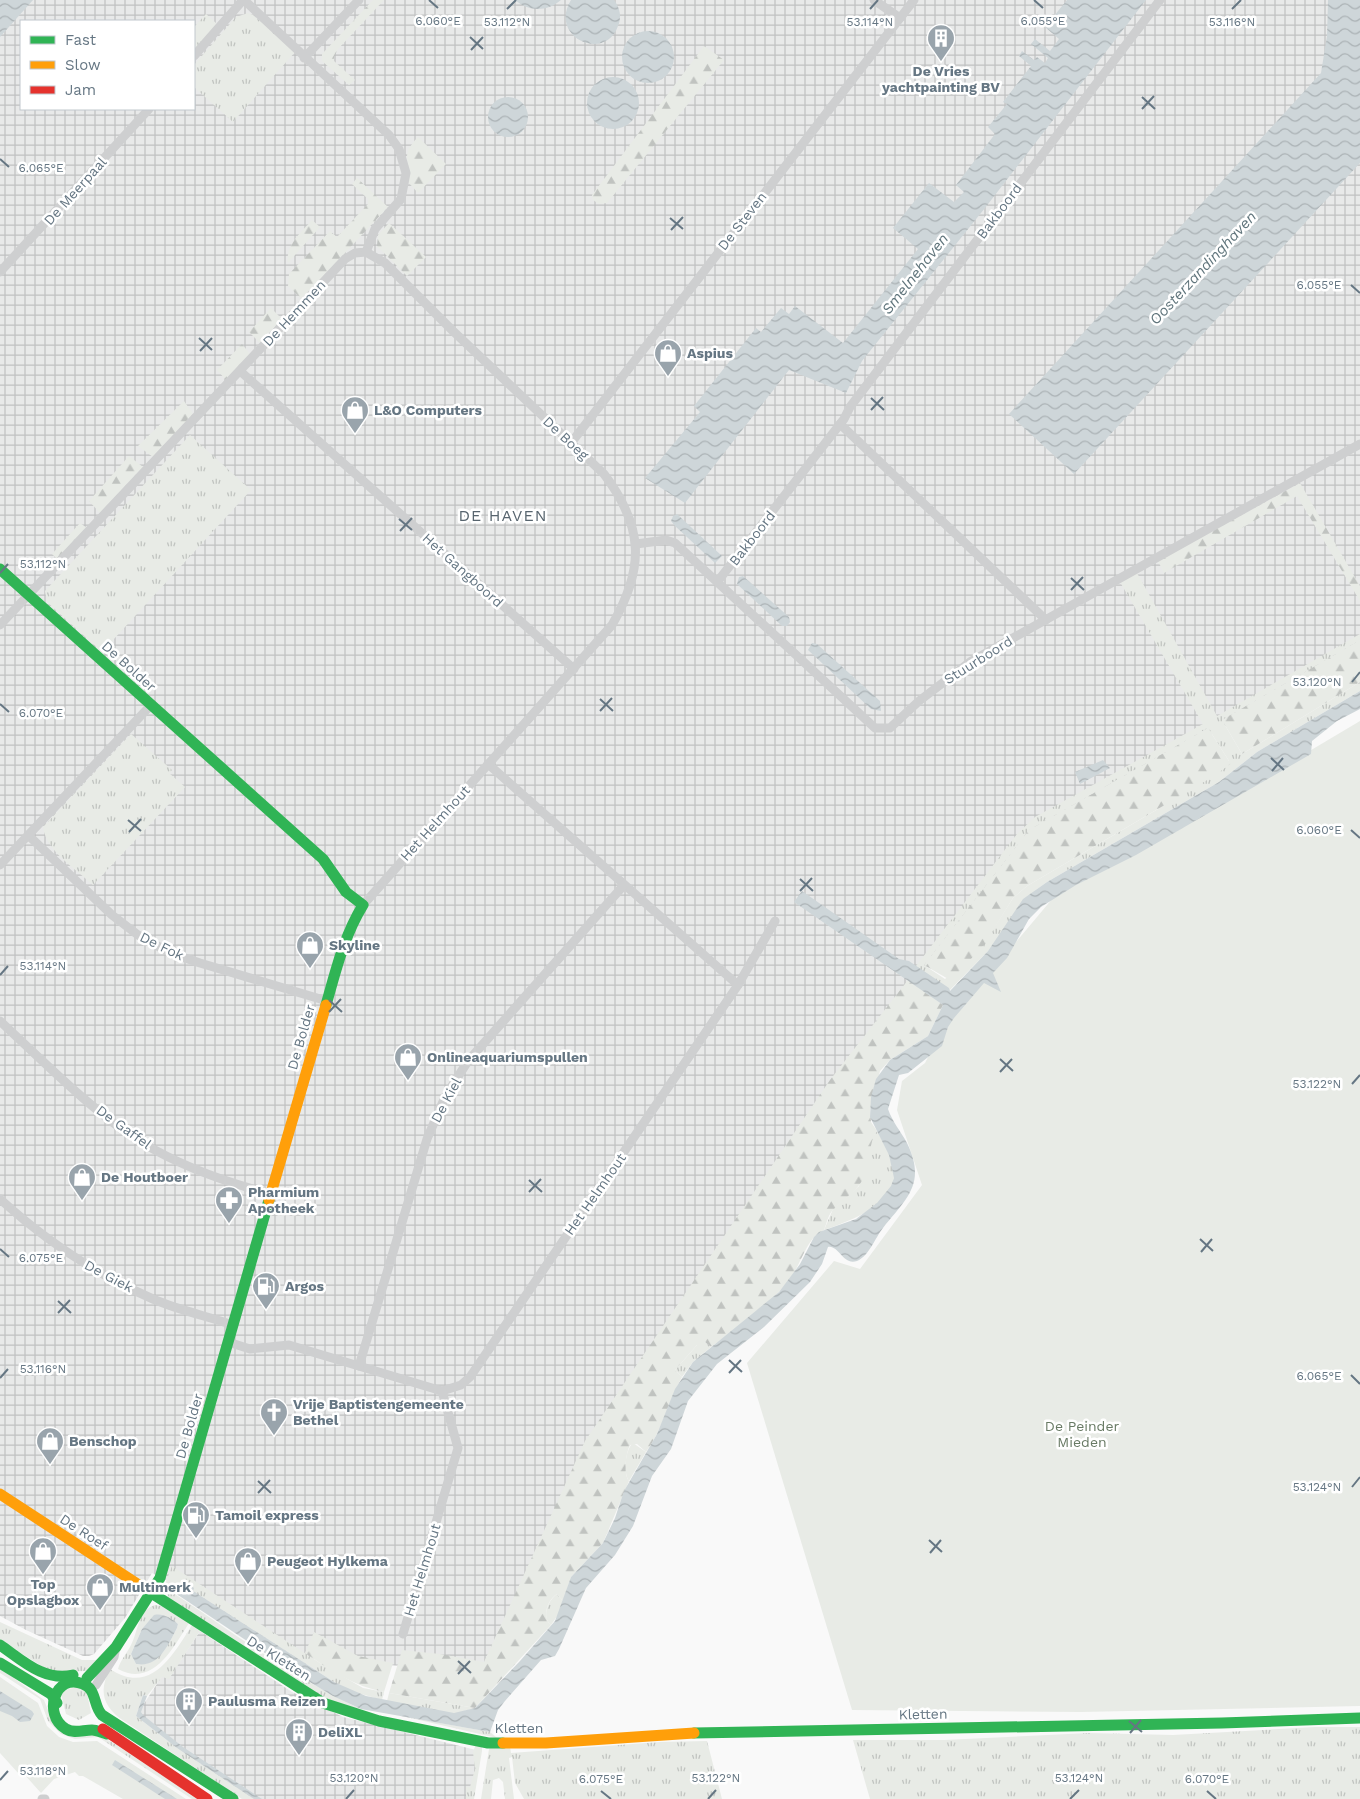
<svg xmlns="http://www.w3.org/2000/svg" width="1360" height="1799" font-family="'Work Sans',sans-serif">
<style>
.industrial{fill:url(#industrial-grid);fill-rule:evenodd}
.grass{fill:url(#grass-tufts);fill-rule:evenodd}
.forest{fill:url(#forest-firs)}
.park{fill:#e8ebe6}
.water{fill:url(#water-waves)}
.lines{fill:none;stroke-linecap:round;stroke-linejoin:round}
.street{stroke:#cecfd0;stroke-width:9}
.fast{stroke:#30b455;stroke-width:11}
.slow{stroke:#ff9f0a;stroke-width:11}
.jam{stroke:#e5322d;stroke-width:11}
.ticks{fill:none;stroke:#657683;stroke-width:2}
.labels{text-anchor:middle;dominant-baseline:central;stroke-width:5;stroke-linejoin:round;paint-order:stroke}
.poi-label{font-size:14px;font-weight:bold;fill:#657683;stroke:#fff;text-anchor:start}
.street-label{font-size:14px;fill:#657683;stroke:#fff}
.park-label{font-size:14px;fill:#687a64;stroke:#fff}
.water-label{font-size:15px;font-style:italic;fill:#60757c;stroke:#fff}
.quarter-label{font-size:16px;letter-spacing:1px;fill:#57646e;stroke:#fff}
.ticks-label{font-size:12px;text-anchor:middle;fill:#657683;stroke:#fff;stroke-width:5;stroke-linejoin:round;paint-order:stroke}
</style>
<defs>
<pattern id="industrial-grid" width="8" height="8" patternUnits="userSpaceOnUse" patternTransform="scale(1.25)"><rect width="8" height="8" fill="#e8e9e9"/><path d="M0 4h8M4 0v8" fill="none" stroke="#c0c1c2"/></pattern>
<pattern id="grass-tufts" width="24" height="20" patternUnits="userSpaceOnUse" patternTransform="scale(1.25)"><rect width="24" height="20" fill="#e8ebe6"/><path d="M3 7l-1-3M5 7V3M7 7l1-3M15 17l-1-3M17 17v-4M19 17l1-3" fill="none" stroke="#c0c3c0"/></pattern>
<pattern id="forest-firs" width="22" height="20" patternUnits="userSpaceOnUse" patternTransform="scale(1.25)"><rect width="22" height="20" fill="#e8ebe6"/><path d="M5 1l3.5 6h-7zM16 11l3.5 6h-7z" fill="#c0c3c0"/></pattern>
<pattern id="water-waves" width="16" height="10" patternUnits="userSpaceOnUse" patternTransform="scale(1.25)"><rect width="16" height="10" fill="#ced6d9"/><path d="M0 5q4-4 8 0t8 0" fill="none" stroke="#abb2b5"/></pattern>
</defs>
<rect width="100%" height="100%" fill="#f9f9f9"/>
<g class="industrial">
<path d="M16,0H1335L1360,105V649L1031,837L858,1053L486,1671L354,1663L314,1646L305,1666L186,1590L152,1573L125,1618L94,1654L89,1656H83L26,1630L0,1616V20ZM21,21H194V109H21Z"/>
<path d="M200,1631L292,1692L343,1717L476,1750L477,1769L472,1799H251L186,1756L138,1713L162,1676L169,1678Z"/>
</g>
<g class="grass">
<path d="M248,13L253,15L296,51L233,122L194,87V65L236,17Z"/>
<path d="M206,14L217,24L194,51V27Z"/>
<path d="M190,435L251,490L102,652L47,602L45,591Z"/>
<path d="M1137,573L1217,716L1360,634V640L1222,720L1242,754L1360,682V691L1257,752L1219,782L1047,882L1036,890L988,951L949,991L916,966L1017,834L1035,817L1203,724L1120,582ZM1208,728L1229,761L1158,809L1027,886L1013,898L987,939L945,979L924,965L1029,830Z"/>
<path d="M131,734L172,770L169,773L185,787L93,885C76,869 46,851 43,827Z"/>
<path d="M877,1131C884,1143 896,1163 894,1178C890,1207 847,1222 824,1230L833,1209L859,1186L872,1138Z"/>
<path d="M705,1342L711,1347L693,1362L682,1377L675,1370L697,1345Z"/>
<path d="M633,1443L646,1452L629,1481C623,1474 625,1449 633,1443Z"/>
<path d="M172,1566L320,1663L363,1688L384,1692L382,1700L351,1691L334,1682L193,1591L179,1588L175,1594C235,1634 295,1679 361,1709C315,1704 273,1666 237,1642C215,1627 192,1613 169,1598L164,1587Z"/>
<path d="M557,1594L563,1601L558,1615L551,1625C541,1617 548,1600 557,1594Z"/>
<path d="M155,1605L161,1606L189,1623C173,1648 153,1688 118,1669C120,1661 127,1653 131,1645C138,1632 138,1610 155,1605ZM155,1615C164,1615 171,1618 178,1624L177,1628C168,1645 159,1667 136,1664L131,1654L142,1629Z"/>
<path d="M0,1622L82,1660H98L87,1671L51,1672L0,1640Z"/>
<path d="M192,1625L200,1631L169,1679L162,1677L147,1696L143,1695L136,1716L177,1748L254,1799H242L124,1721C103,1707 98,1691 110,1669C151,1696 173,1655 192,1625Z"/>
<path d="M0,1668L44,1700L51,1718L97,1734L115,1744L198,1799H192L98,1737L75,1739L61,1734L48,1721L40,1699L0,1673Z"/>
<path d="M79,1687L87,1693L91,1713L79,1720L66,1714L61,1694L68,1689Z"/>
<path d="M389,1693L475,1708L454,1714L387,1701Z"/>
<path d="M402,1716L490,1732L497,1738Z"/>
<path d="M1315,1727H1360V1799H870L853,1740H944L1089,1733L1173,1735Z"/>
<path d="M707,1741L722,1799H524L515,1783L512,1757L509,1758L514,1799H505L503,1782L499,1778L493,1780L491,1799H481L489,1749L491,1746H510L511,1753L660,1742Z"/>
<path d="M476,1744L482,1745V1751L474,1799H466V1787H470L475,1769L473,1752Z"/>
</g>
<g class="forest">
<path d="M373,0H384L338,49L334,57V61L355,80L349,85L322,61V54Z"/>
<path d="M704,46L724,60L607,203L599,204L593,200L592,195Z"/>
<path d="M418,137L446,164L418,193L409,183C411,158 399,157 418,137Z"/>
<path d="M357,178L388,207L302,299L288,286L289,274L330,231L337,237L368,204V199L352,184Z"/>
<path d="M312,220L320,227L288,263C285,245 301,233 312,220Z"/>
<path d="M389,223L426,257L407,276L377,246L378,235Z"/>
<path d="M271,308L282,319L260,343L249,332Z"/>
<path d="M242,344L250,354L226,380L217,370Z"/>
<path d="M184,401L193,414L153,457L138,446Z"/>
<path d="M129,456L143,467L100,513L89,501Z"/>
<path d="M1300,483L1360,586V601L1297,496L1164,573L1158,561Z"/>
<path d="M80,523L87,528L57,559L52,554Z"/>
<path d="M1360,640V682L1242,754L1222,720Z"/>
<path d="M1208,728L1229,761L1233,762L1214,776L1027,886L1013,898L984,945L955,976L950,980L924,965L1029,830Z"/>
<path d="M908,980L943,1005L928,1036L890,1060L880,1071L870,1110L871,1122L877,1131C868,1143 871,1160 865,1175C859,1190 845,1198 834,1209C828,1214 827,1223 824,1230C808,1236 801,1263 792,1276C773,1303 737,1328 711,1347L705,1342L700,1347L697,1345L675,1370L682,1377C668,1401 663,1429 646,1452L637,1444L630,1445C626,1453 623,1474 629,1481L603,1543L571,1577L563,1601L557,1594C548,1599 541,1617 551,1625L475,1708L389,1693L402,1650L440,1654L484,1662L585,1441L830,1080Z"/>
<path d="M314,1632L358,1656L393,1663L384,1692C354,1686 331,1671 305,1653Z"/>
</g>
<g class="park">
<path d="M1360,721V1706L1081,1712L852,1710L747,1363L834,1261L860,1269L922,1185L897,1110L902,1081L925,1063L942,1030L1058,892L1254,784Z"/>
<path d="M0,1677L38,1703L47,1726L59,1737L73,1742L97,1741L186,1799H123L83,1776H79L75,1772L54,1779L41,1793L24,1774H19L0,1753Z"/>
</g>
<g class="water">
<path d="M0,0H33L0,37Z"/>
<path d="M515,0H561C547,12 529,12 515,0Z"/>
<path d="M571,0H614C620,8 622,17 618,26C605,63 548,37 571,0Z"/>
<path d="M1067,0H1146L985,208L862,361L846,393L789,370L685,503L645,478L700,412L694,406L756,328L761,332L781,308L789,314L795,306L843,343L918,249L893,228L929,183L954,202L964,192L956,185L995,134L988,127L1007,104L1003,102L1031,66L1019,56L1022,51L1034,60L1037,57L1045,63L1048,58L1031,44L1035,39L1050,51L1059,39L1045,27Z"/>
<path d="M1328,0H1360V163L1074,474L1009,414L1321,73L1327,36Z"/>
<circle cx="648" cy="57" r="26"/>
<circle cx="613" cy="103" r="26"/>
<circle cx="508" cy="117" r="20"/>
<path d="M677,514L722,556L715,563L675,526L671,521L673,516Z"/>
<path d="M743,576L789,617L790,622L787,626H782L737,584L739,577Z"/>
<path d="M812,643L817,644L880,701L881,711L871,709L808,650Z"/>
<path d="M1360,691V709L1337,721L1312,741L1311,754L1136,855L1076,885L1041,907L1029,919L1007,958L993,973L1001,992L984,983L954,1018L948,1027L942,1046L908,1073L899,1075L888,1109C892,1121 901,1132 907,1143C927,1184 906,1199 883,1228C875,1238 869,1256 857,1261C843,1266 839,1245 828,1247L822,1264L810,1282L764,1327L717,1364L688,1401L671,1449L652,1476L633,1526L615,1555L586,1588L559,1649L555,1656L541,1660L505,1701L498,1710L490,1732L361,1709L333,1696L298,1675L175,1593L184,1580L194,1588L193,1591L334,1682L366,1696L454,1713L475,1708L520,1661L555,1621L571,1577L603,1543L615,1518L624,1491L657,1434L675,1389L693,1362L779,1292L800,1264L814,1237L819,1232L856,1219L877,1203L891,1186L894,1178L889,1155L870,1117L871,1097L876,1079L890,1060L928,1036L943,1005L794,902L802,891L899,959L909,961L949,988L950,991L988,951L1023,899L1047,882L1219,782L1257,752Z"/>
<path d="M1103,760L1110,768L1080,784L1075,772Z"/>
<path d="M154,1615C163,1613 171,1618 178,1624L177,1628C168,1645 159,1668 136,1664L131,1654L142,1629Z"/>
<path d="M0,1691L32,1711L34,1714L30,1721L20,1722L12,1716L0,1711Z"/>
<path d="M143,1695L147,1696L141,1712L143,1715L183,1747L262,1799H254L177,1748L136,1716Z"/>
<path d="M115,1760L177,1799H165L112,1765Z"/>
</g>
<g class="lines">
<g class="street">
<path d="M874,0L900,18"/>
<path d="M194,56L243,0"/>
<path d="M304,58L359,0"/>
<path d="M0,272L149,109"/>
<path d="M240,371L574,669"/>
<path d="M840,424L1046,620"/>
<path d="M571,443L914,0"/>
<path d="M636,544L666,540L675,543L875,728H890L919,701L970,662L1360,444"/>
<path d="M718,581L844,419L850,407L1160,0"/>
<path d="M0,625L345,259L355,253L366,252L375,229L401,199L406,173L399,149L389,135L244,0"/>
<path d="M488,764L738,985"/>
<path d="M28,835L112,915L138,935L170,953L200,963L327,1001"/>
<path d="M0,865L151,705"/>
<path d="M363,905L612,625C645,568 644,527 604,474L453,331L385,263L366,252"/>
<path d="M0,1021C42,1060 93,1112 141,1142C182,1167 225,1182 271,1194"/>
<path d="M0,1199C46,1241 95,1274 153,1299C178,1310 207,1316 233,1325"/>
<path d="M228,1342L250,1349L289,1345L442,1391L461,1385L470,1377L738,985L775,921"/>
<path d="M359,1366L427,1139L445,1097L468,1061L624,885"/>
<path d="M403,1634L458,1448L442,1391"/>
<path d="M96,1685L114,1657L116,1647"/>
<path d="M42,1799H45"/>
</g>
<g class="fast">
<path d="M0,569L323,859L346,892L363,905C344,936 336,970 326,1005"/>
<path d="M139,1585L323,1703L379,1721L488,1743H503"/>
<path d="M0,1645C22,1660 44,1682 73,1675"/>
<path d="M0,1663L51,1694L57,1703"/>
<path d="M87,1678L116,1647L160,1578L269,1200"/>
<path d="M694,1733L1222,1723L1360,1718"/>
<path d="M107,1734C102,1733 97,1730 92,1730C83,1730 74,1734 66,1729C42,1715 55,1672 83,1684C97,1689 93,1706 102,1715L233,1799"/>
</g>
<g class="slow">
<path d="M269,1200L326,1005"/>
<path d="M0,1494L139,1585"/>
<path d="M503,1743H546L694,1733"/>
</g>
<path class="jam" d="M103,1729L207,1799"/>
</g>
<path class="ticks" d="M429,0L438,8M1034,0L1043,8M507,9L516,0M870,9L878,0M1232,9L1241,0M470,37L483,49M471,50L483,37M1142,97L1155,109M1142,109L1154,96M0,159L9,167M670,218L683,229M671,230L683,217M1351,285L1360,293M199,338L212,350M200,351L212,338M871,398L884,410M871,410L883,397M399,519L412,530M400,531L412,518M0,573L8,564M1071,578L1084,590M1071,590L1083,577M1352,682L1360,672M600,699L613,711M0,704L9,712M600,711L612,698M1271,758L1284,770M1272,771L1283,758M128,820L141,831M1351,830L1360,838M129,832L141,819M800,879L813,891M800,891L812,878M0,975L8,966M329,1000L342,1012M329,1012L341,999M1000,1059L1013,1071M1000,1072L1012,1059M1352,1084L1360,1075M529,1180L542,1192M529,1192L541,1179M1200,1239L1213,1251M0,1249L9,1257M1201,1252L1212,1239M58,1301L71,1313M58,1313L70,1300M729,1360L742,1372M729,1373L741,1360M1351,1375L1360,1384M0,1378L8,1369M258,1481L271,1493M1352,1487L1360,1477M258,1493L270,1480M929,1540L942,1552M930,1553L941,1540M458,1661L471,1673M458,1674L470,1661M1129,1721L1142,1732M1130,1733L1141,1720M0,1780L8,1771M601,1791L611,1799M1207,1791L1216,1799M346,1799L354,1790M708,1799L716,1790M1070,1799L1079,1790"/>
<defs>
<g id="building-pin" transform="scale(1.4375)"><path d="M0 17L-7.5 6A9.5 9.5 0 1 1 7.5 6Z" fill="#99a4ac" stroke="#fff"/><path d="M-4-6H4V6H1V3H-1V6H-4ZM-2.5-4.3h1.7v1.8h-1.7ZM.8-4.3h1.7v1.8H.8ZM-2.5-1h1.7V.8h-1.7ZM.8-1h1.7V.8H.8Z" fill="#fff"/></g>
<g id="shop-pin" transform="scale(1.4375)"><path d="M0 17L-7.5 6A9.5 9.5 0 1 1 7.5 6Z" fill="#99a4ac" stroke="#fff"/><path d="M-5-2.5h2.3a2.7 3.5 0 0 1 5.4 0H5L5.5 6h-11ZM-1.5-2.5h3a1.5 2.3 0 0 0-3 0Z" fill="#fff"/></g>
<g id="pharmacy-pin" transform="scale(1.4375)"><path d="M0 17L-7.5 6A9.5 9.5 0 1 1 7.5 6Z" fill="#99a4ac" stroke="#fff"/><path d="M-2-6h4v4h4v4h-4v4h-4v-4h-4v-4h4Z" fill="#fff"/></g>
<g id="fuel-pin" transform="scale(1.4375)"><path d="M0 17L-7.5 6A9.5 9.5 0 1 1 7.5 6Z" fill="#99a4ac" stroke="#fff"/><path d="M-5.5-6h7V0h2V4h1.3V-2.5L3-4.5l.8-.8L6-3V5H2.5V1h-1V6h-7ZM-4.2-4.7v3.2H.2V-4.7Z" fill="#fff"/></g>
<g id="church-pin" transform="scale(1.4375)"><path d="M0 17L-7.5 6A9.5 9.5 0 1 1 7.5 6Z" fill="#99a4ac" stroke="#fff"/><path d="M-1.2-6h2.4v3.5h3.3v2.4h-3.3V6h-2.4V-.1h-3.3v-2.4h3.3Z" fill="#fff"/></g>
</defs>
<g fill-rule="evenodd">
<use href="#building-pin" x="941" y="38"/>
<use href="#shop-pin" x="668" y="353"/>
<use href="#shop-pin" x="355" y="410"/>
<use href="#shop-pin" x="310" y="945"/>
<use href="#shop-pin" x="408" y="1057"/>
<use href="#shop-pin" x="82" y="1177"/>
<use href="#pharmacy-pin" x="229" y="1200"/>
<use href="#fuel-pin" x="266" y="1286"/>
<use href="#church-pin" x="274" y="1412"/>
<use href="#shop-pin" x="50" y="1441"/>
<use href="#fuel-pin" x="196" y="1515"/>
<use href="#shop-pin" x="43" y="1551"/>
<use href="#shop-pin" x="248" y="1561"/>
<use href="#shop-pin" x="100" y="1587"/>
<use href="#building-pin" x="189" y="1701"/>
<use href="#building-pin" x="299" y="1732"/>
</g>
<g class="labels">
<g class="poi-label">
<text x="941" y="71" text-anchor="middle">De Vries<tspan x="941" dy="16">yachtpainting BV</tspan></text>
<text x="687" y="353">Aspius</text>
<text x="374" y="410">L&amp;O Computers</text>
<text x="329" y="945">Skyline</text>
<text x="427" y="1057">Onlineaquariumspullen</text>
<text x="101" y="1177">De Houtboer</text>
<text x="248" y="1192">Pharmium<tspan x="248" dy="16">Apotheek</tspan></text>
<text x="285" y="1286">Argos</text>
<text x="293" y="1404">Vrije Baptistengemeente<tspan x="293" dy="16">Bethel</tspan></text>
<text x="69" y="1441">Benschop</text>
<text x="215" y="1515">Tamoil express</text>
<text x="267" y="1561">Peugeot Hylkema</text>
<text x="43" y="1584" text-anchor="middle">Top<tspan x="43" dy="16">Opslagbox</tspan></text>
<text x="119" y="1587">Multimerk</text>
<text x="208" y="1701">Paulusma Reizen</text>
<text x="318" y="1732">DeliXL</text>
</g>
<g class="street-label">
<text transform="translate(75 191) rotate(-48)">De Meerpaal</text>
<text transform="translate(999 211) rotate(-53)">Bakboord</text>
<text transform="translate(742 221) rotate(-52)">De Steven</text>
<text transform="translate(294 313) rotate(-47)">De Hemmen</text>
<text transform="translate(566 438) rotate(43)">De Boeg</text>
<text transform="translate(752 538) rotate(-52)">Bakboord</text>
<text transform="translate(463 570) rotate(42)">Het Gangboord</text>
<text transform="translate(978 660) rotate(-32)">Stuurboord</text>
<text transform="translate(129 666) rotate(42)">De Bolder</text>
<text transform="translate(435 823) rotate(-48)">Het Helmhout</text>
<text transform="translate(162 946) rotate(26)">De Fok</text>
<text transform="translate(301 1037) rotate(-74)">De Bolder</text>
<text transform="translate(446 1100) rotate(-62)">De Kiel</text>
<text transform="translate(124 1127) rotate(36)">De Gaffel</text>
<text transform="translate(595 1194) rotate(-55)">Het Helmhout</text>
<text transform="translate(109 1276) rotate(28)">De Giek</text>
<text transform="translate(189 1426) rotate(-74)">De Bolder</text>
<text transform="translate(84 1532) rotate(33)">De Roef</text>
<text transform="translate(422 1570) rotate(-73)">Het Helmhout</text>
<text transform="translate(279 1658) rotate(32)">De Kletten</text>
<text transform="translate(923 1714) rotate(-1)">Kletten</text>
<text x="519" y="1728">Kletten</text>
</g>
<g class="park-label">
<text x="1082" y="1426">De Peinder<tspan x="1082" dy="16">Mieden</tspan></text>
</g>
<g class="water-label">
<text transform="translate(1203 268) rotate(-47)">Oosterzandinghaven</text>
<text transform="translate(915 274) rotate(-52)">Smelnehaven</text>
</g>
<g class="quarter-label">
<text x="503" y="515">DE HAVEN</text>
</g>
</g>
<g class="ticks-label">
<text x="438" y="25">6.060°E</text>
<text x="1043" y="25">6.055°E</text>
<text x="507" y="26">53.112°N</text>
<text x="870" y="26">53.114°N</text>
<text x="1232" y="26">53.116°N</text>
<text x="41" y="172">6.065°E</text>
<text x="1319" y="289">6.055°E</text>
<text x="43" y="568">53.112°N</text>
<text x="1317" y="686">53.120°N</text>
<text x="41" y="717">6.070°E</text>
<text x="1319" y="834">6.060°E</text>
<text x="43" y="970">53.114°N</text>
<text x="1317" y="1088">53.122°N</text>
<text x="41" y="1262">6.075°E</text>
<text x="43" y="1373">53.116°N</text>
<text x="1319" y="1380">6.065°E</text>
<text x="1317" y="1491">53.124°N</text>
<text x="43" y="1775">53.118°N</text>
<text x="354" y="1782">53.120°N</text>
<text x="716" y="1782">53.122°N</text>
<text x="1079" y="1782">53.124°N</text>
<text x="601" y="1783">6.075°E</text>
<text x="1207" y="1783">6.070°E</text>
</g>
<rect x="20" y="20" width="175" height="90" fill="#ffffff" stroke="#c1c8cd"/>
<rect x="30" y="36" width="25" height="8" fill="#30b455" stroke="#c1c8cd"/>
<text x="65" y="45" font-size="15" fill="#657683">Fast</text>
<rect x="30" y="61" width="25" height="8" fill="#ff9f0a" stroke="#c1c8cd"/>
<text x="65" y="70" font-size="15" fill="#657683">Slow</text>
<rect x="30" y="86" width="25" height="8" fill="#e5322d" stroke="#c1c8cd"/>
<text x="65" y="95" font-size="15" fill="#657683">Jam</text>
</svg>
